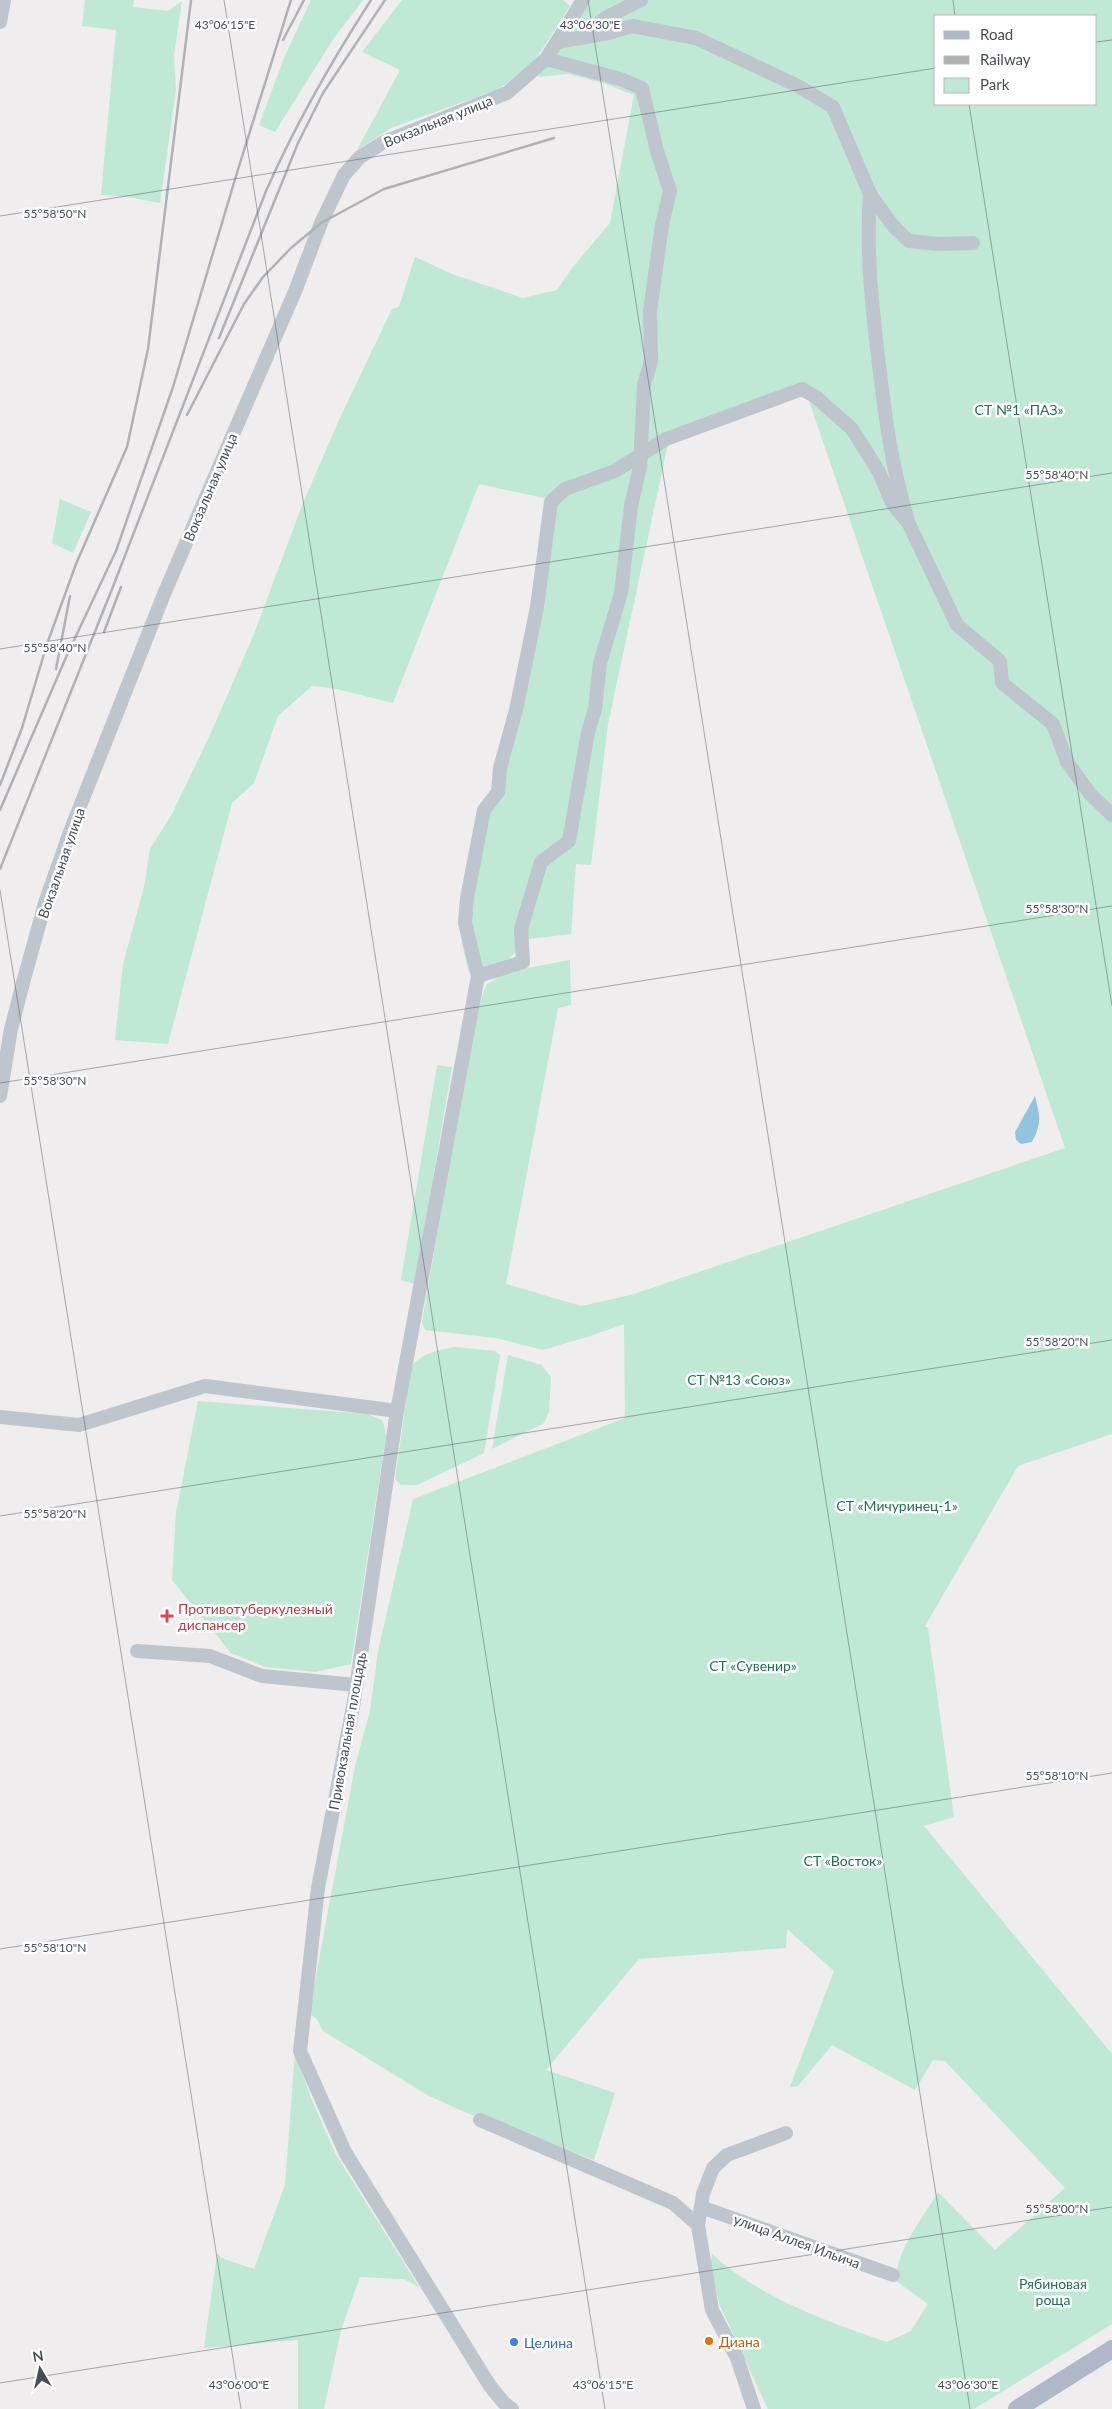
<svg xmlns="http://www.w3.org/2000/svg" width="1112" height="2409" font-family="Lato,sans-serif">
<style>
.green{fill:#bfe8d5;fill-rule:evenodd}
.water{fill:#91c4e0}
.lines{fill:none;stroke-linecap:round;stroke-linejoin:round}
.minor{stroke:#bfc5cd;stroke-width:14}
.major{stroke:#afb8c9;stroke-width:18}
.rail{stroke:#b0b1b6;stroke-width:2.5}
.ticks{fill:none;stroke:#474d58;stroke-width:1;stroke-opacity:0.45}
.health-dot{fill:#e0444e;stroke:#fff;stroke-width:2}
.food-dot{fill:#e8710a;stroke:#fff;stroke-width:2}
.shop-dot{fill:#3f7fe0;stroke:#fff;stroke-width:2}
.labels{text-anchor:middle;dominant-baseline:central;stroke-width:5;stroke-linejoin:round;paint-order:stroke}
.street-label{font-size:14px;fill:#474d58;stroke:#fff}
.park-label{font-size:14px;fill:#217054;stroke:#fff}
.health-label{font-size:14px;fill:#be3a42;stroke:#fff;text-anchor:start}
.food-label{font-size:14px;fill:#c56008;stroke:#fff;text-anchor:start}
.shop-label{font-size:14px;fill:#366cbe;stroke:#fff;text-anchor:start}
.ticks-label{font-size:12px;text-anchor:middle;fill:#474d58;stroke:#fff;stroke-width:5;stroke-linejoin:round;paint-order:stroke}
</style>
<rect width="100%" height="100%" fill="#efeded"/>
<g class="green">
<path d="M85,0H134L133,7L168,11L182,1L174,55L176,90L160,203L127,197L101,195L116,30L82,26Z"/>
<path d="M311,0H363L334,38L275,132L259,125L284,58Z"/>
<path d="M402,0H563L570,6L534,62L499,89L391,128L357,150L400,70L362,52Z"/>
<path d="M589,0H1112V1434L1018,1466L925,1626L928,1628L954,1817L924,1826L1112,2054V2324L974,2409H768L720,2306L710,2267L712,2254C760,2298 826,2321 887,2342L911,2331L928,2304L896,2281C896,2250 923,2218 938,2192L995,2250L1065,2188L945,2061L933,2060L915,2090L832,2045L798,2086L790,2087L834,1971L787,1929L786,1948L639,1959L546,2070L615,2093L594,2160L467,2113L429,2096L323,2031L316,2018L309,2014L355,1766L370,1711L378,1651L413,1499L625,1418L624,1324L590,1336L543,1350L496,1338L425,1330L422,1322L474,1021L486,985L507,972L570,960L571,1005L558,1008L506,1284L581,1306L631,1295L1065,1148L808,398L800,394L668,444L608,724L591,865L576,864L571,934L529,939L505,962L469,973L462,944V919L495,790L520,667L548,499L479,484L393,703L337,689L312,686L278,716L254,783L232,803L168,1044L115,1040L123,964L144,887L150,849L171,816L210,735L254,634L303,503L338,422L392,309L399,307L415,257L452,274L523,298L557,290L572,268L610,223L634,95L603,83L568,74L538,77ZM936,16H1096V104H936Z"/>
<path d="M60,499L91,512L73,553L52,543Z"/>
<path d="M437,1065L452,1067L415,1284L401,1280Z"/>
<path d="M455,1347L495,1351L500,1355L484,1453L417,1485H401L395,1479L411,1367C422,1353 438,1350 455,1347Z"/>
<path d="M508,1355L542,1365L551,1377L549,1412L544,1423L492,1449Z"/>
<path d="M198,1401L368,1414L383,1421L386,1435L351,1664L315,1672L266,1667L231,1653L172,1580L176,1513Z"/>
<path d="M295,2052L311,2098L336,2155L419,2287L404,2279L360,2277L341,2330L324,2409H298V2340L204,2348L217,2254L224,2259L254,2269L285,2185Z"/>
</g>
<path class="water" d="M1035,1096C1040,1116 1042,1123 1032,1142L1021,1144L1016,1140L1015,1132Z"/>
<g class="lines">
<g class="minor">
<path d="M0,22L4,0"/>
<path d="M583,37L605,18L641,0"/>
<path d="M557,42L609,33L632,26L696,38L798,86L833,107L870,194L894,227L909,241L939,244L973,243"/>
<path d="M870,194C866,252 872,307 879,365C885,416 892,468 907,517"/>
<path d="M478,976L523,962L521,929L541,862L569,841L588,732L595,709L600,663L621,593L631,506L640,467L644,385L651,361L650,311L662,225L670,191L657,151L642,88L620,79L546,59"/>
<path d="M0,1096L11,1029L24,979L46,900L71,829L164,594L296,289L321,223L344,175L360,157L384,142L507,93L546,59L583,0"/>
<path d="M0,1417L79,1425L205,1386L397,1411"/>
<path d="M137,1651L210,1656L262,1676L356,1685"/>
<path d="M480,2120L673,2203L698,2225"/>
<path d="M701,2207L893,2275"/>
<path d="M512,2409L504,2403L490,2386L345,2152L300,2051L318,1888L354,1701L397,1411L478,976L465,923L467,898L484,810L498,792L500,768L516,710L537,607L551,502L565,489L615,471L666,439L802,389L816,397L852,429L879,472L892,503L909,524L957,625L1000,661L1002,683L1053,724L1067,762L1091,795L1112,815"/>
<path d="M754,2409L737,2358L712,2310L698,2225L703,2194L713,2168L727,2155L786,2133"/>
</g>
<path class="major" d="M1017,2409L1112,2349"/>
<g class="rail">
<path d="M283,40L304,0"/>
<path d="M219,338L298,143L323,93L385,0"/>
<path d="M187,415L244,304L263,277L291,248L321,223L384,189L554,138"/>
<path d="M104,632L121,587"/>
<path d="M56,669L70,596"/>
<path d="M0,785L22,728L47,644L76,564L127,447L148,349L191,0"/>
<path d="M0,810L67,655L116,551L173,387L236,176L291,0"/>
<path d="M0,869L114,584L266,191C296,123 331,62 371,0"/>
</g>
</g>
<path class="ticks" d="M224,0L605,2409M588,0L970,2409M953,0L955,16M1096,42L1112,40M969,104L1112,1006M0,216L936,68M0,649L1112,473M0,890L241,2409M0,1083L1112,906M0,1516L1112,1340M0,1949L1112,1773M0,2383L1112,2207"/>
<path class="health-dot" d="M164.5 1608.5h5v5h5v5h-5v5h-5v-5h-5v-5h5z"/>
<circle class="food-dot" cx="709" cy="2341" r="5"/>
<circle class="shop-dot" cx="514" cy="2342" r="5"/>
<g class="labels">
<g class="street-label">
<text transform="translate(438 121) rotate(-22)">Вокзальная улица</text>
<text transform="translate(210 487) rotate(-67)">Вокзальная улица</text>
<text transform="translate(61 863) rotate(-71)">Вокзальная улица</text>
<text transform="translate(347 1731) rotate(-80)">Привокзальная площадь</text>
<text transform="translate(797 2241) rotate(20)">улица Аллея Ильича</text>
</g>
<g class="park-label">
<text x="1019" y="409">СТ №1 «ПАЗ»</text>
<text x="739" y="1379">СТ №13 «Союз»</text>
<text x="897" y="1505">СТ «Мичуринец-1»</text>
<text x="753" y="1665">СТ «Сувенир»</text>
<text x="843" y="1860">СТ «Восток»</text>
<text x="1053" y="2283">Рябиновая<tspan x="1053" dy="16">роща</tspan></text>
</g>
<g class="health-label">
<text x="178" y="1608">Противотуберкулезный<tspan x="178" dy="16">диспансер</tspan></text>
</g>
<g class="food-label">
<text x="719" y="2341">Диана</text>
</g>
<g class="shop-label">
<text x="524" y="2342">Целина</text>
</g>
</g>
<g class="ticks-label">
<text x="225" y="29">43°06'15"E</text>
<text x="590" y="29">43°06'30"E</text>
<text x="55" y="218">55°58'50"N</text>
<text x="1057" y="479">55°58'40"N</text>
<text x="55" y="652">55°58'40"N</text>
<text x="1057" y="913">55°58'30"N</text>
<text x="55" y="1085">55°58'30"N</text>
<text x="1057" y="1346">55°58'20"N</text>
<text x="55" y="1518">55°58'20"N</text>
<text x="1057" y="1780">55°58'10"N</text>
<text x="55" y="1952">55°58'10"N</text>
<text x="1057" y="2213">55°58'00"N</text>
<text x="239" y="2389">43°06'00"E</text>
<text x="603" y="2389">43°06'15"E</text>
<text x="968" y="2389">43°06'30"E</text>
</g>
<rect x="934" y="15" width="162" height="90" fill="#ffffff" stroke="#b5b8bc"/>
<rect x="944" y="31" width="25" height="8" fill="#afb8c9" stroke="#b5b8bc"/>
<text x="980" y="40" font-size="15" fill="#474d58">Road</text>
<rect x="944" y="56" width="25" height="8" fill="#b0b1b6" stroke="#b5b8bc"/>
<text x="980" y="65" font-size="15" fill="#474d58">Railway</text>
<rect x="944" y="78" width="25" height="15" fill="#bfe8d5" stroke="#b5b8bc"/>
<text x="980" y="90" font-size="15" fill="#474d58">Park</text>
<g transform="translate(40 2369) rotate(351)" stroke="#ffffff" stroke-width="4" paint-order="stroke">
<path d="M0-4L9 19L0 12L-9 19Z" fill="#474d58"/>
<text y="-8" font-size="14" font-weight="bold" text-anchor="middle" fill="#474d58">N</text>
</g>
</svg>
